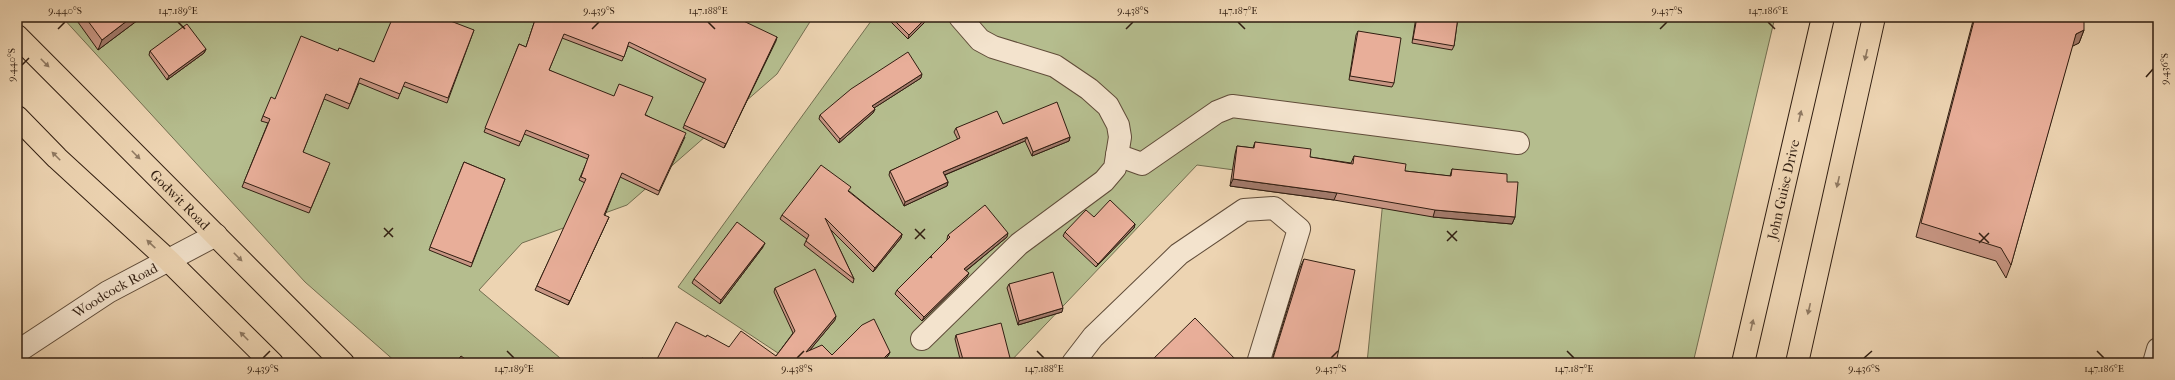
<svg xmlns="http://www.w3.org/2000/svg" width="2175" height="380" font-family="'IM FELL French Canon',serif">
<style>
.green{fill:#b5bd8e;stroke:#736e50}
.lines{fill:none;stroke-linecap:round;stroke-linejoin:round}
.minor-casing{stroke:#604c39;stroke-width:24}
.major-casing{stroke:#311e11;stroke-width:24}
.highway-casing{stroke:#311e11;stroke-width:24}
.minor{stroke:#f3e3cd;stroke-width:22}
.major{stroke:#edd4b2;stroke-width:22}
.highway{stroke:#edd4b2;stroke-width:22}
.wall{fill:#c89684;stroke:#311e11}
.shaded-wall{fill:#a27a6b;stroke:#311e11}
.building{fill:#e8ae99;stroke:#311e11}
.oneway{fill:#8f7962}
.ticks{fill:none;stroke:#311e11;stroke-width:1.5}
.labels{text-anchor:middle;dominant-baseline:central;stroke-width:3.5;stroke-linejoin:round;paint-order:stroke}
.street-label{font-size:14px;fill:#311e11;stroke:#f3e3cd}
.neatline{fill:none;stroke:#311e11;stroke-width:1.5}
.ticks-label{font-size:10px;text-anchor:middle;fill:#311e11}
</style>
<rect width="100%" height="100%" fill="#edd4b2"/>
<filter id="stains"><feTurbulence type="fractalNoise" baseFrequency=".005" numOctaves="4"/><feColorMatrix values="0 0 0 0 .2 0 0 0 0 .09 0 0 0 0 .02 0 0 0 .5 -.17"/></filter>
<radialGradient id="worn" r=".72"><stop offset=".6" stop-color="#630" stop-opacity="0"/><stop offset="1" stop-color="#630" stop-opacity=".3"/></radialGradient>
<g class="green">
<path d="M62,17H813L777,74L627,205L522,243L479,290L566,363H397L305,282Z"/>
<path d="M874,17H1775L1693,363H1367L1384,190L1197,165L1009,363H793L678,287Z"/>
</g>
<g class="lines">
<g class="minor-casing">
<g id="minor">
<path d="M1117,155L1142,164L1217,112L1232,106L1518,143"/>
<path d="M922,339L1019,244L1104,181L1115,168L1120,137L1118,125L1108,106L1089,89L1055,66L993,47L980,40L960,17"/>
<path id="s1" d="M17,352L108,292L216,235"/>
<path d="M1073,363L1093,337L1179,254L1244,210L1274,208L1299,229L1258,363"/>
<path d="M2154,363L2158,349"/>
</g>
</g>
<g class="major-casing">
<g id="major">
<path id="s2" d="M17,36L343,363"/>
<path d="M17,117L57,158L168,260L272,363"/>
</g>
</g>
<g class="highway-casing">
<g id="highway">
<path id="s3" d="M1743,363L1823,17"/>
<path d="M1797,363L1874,17"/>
</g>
</g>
<use href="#minor" class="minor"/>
<use href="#major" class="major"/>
<use href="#highway" class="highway"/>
</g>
<g class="wall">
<path d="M76,17H142L98,50L75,18Z"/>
<path d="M536,17L777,37L724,148L683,128L704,83L628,46L622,61L562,38L549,70L646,115L685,137L658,195L620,177L605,215L607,221L568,305L535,290L585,183L579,180L588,159L524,134L519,146L484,132L519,44L526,47Z"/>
<path d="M890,17H930L908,39L889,20Z"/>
<path d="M1416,17H1458L1454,46L1452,50L1412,43Z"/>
<path d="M1974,17H2067L2084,30L2079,43L2072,46L2011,265L2006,278L1996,261L1916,237Z"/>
<path d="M474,30L447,103L403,86L398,99L359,83L348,109L324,99L303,152L328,168L309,213L242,187L268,123L261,121L263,116L275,99L338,51L374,62Z"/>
<path d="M1358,31L1394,83L1392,87L1349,80L1356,35Z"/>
<path d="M206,49L204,53L167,80L149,55L150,51Z"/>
<path d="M921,78L874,108L875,109L873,113L839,143L819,119L820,115Z"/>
<path d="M1003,124L1070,137L1069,141L1032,156L1025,141L945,175L948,182L947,186L904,206L889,175L890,171L958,140L954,132L956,128Z"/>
<path d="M1255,142L1310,157L1351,163L1354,156L1405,171L1450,176L1452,169L1507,182L1515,217L1512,224L1433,217L1334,200L1230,186L1235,154L1237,146L1253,148Z"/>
<path d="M464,162L505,179L471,267L429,250Z"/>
<path d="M849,191L902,234L901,238L873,272L830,229L854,279L853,283L804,245L807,239L780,219L782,215Z"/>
<path d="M1135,224L1134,228L1096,267L1063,236L1065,232Z"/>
<path d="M948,235L1007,237L966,271L967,277L922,321L895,294L897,290L947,240V239Z"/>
<path d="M763,247L720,304L692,283L694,279Z"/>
<path d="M1304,259L1336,363H1271L1299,270Z"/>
<path d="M1009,284L1062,312L1018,325L1007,288Z"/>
<path d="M775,288L835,320L809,351L832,355L890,352L888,356L655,363L729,347L776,356L793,333L774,292Z"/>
<path d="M956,335L1009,362L1006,363H961L955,339Z"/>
</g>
<g class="shaded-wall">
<path d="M132,17H142L98,50L102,40Z"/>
<path d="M927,17H930L908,39L909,35Z"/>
<path d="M2084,30L2079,43L2071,47L2076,34Z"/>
<path d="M777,37L776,41L724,148L726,144Z"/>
<path d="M206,49L204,53L167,80L169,76Z"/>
<path d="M922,74L921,78L871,110L872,106Z"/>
<path d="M875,109L873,113L839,143L840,139Z"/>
<path d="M1027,137L1025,141L942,176L943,172Z"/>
<path d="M1070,137L1069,141L1032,156L1033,152Z"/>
<path d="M1233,179L1337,193L1334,200L1230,186Z"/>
<path d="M948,182L947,186L904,206L905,202Z"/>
<path d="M1435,210L1515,217L1512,224L1433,217Z"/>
<path d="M609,217L607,221L568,305L570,301Z"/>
<path d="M1135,224L1134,228L1096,267L1098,264Z"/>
<path d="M1008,233L1007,237L963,273L964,269Z"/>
<path d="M902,234L901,238L873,272L875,268Z"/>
<path d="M765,243L763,247L720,304L721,300Z"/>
<path d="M969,273L967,277L922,321L924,317Z"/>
<path d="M1063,308L1062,312L1018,325L1019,321Z"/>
<path d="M836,316L835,320L805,356L806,352Z"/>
<path d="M890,352L888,356L881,363H875Z"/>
<path d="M1010,358L1009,362L1006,363H993Z"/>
</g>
<g class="building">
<path d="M85,17H132L102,40Z"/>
<path d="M393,17H440L474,30L448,98L405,82L400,94L360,78L350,104L326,94L303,152L330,163L311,208L244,182L270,119L263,116L271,97L275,99L301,36L338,51L339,48L374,62Z"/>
<path d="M536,17H735L777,37L726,144L684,125L706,79L629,42L624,57L564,34L549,70L614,96L619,84L653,97L645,115L686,133L659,191L622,173L604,215L609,217L570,301L537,286L586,179L581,177L589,155L526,130L521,142L485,128L519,44L526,47Z"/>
<path d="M891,17H927L909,35Z"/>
<path d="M1417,17H1458L1454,46L1413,39Z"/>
<path d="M1975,17H2067L2084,21V30L2076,34L2011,265L2001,248L1921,223Z"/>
<path d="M187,24L206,49L169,76L150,51Z"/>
<path d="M1358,31L1401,38L1394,83L1350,76Z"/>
<path d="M908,52L922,74L872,106L875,109L840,139L820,115L851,89Z"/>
<path d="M1057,102L1070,137L1033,152L1027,137L943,172L948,182L905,202L890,171L960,138L956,128L997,111L1003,124Z"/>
<path d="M1255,142L1311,149L1310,157L1353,164L1354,156L1406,164L1405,171L1451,176L1452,169L1507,174V182H1518L1515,217L1435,210L1337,193L1233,179L1237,146L1254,148Z"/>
<path d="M464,162L505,179L472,263L430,247Z"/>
<path d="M821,165L851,187L848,191L902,234L875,268L825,218L854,279L806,241L809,235L782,215Z"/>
<path d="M1110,200L1135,224L1098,264L1065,232L1086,210L1094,217Z"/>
<path d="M985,205L1008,233L964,269L969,273L924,317L897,290L930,257L932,258L931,256L950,237L948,235Z"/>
<path d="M737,222L765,243L721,300L694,279Z"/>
<path d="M1304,259L1355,270L1336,363H1272L1274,355Z"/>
<path d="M815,269L836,316L806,352L822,345L832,355L862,325L874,319L890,352L883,359L875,363H655L676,322L706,337L707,335L729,347L741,331L776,356L795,331L775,288Z"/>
<path d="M1053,272L1063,308L1019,321L1009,284Z"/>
<path d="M1195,318L1239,363H1149Z"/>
<path d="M1001,323L1010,358L993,363H964L956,335Z"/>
<path d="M461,356L471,363H455Z"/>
<path d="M642,358L653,363H639Z"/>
</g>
<defs><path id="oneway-solid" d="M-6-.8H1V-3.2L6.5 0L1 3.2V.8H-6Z"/></defs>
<g class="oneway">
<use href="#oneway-solid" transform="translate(1866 55) rotate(103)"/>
<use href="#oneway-solid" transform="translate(45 63) rotate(45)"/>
<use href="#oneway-solid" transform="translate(1800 116) rotate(-77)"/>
<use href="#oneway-solid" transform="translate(136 155) rotate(45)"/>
<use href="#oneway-solid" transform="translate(56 156) rotate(-135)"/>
<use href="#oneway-solid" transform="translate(1838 182) rotate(103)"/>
<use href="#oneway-solid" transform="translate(151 244) rotate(-137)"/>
<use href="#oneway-solid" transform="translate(238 257) rotate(45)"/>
<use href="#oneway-solid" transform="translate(1809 309) rotate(103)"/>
<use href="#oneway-solid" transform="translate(1752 325) rotate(-77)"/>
<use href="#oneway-solid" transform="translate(244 336) rotate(-135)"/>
</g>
<path class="ticks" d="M178,22L185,29M708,22L715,29M1238,22L1245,29M1768,22L1775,29M58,29L65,22M592,29L599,22M1126,29L1133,22M1660,29L1667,22M22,65L29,58M2146,77L2153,69M384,228L393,237M915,229L925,239M1447,231L1457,241M1979,233L1989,243M384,237L393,228M915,239L925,229M1447,241L1457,231M1979,243L1989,233M507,351L514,358M1037,351L1044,358M1567,351L1574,358M2097,351L2104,358M263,358L270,351M797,358L804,351M1331,358L1338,351M1864,358L1872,351"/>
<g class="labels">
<g class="street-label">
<text stroke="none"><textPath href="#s3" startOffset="178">John Guise Drive</textPath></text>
<text stroke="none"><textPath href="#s2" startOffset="231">Godwit Road</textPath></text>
<text stroke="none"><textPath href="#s1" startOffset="116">Woodcock Road</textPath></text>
</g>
</g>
<rect width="2175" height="380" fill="none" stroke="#edd4b2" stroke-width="44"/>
<rect x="22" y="22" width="2131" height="336" class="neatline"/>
<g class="ticks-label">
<text x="65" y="14">9.440°S</text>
<text x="178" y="14">147.189°E</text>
<text x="599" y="14">9.439°S</text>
<text x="708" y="14">147.188°E</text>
<text x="1133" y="14">9.438°S</text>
<text x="1238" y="14">147.187°E</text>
<text x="1667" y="14">9.437°S</text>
<text x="1768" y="14">147.186°E</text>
<text transform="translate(11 65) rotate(-90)" y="4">9.440°S</text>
<text transform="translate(2164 69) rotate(-90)" y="4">9.436°S</text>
<text x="263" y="372">9.439°S</text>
<text x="514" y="372">147.189°E</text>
<text x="797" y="372">9.438°S</text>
<text x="1044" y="372">147.188°E</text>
<text x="1331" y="372">9.437°S</text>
<text x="1574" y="372">147.187°E</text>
<text x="1864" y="372">9.436°S</text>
<text x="2104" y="372">147.186°E</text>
</g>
<rect width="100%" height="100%" filter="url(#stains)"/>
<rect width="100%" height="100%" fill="url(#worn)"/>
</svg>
